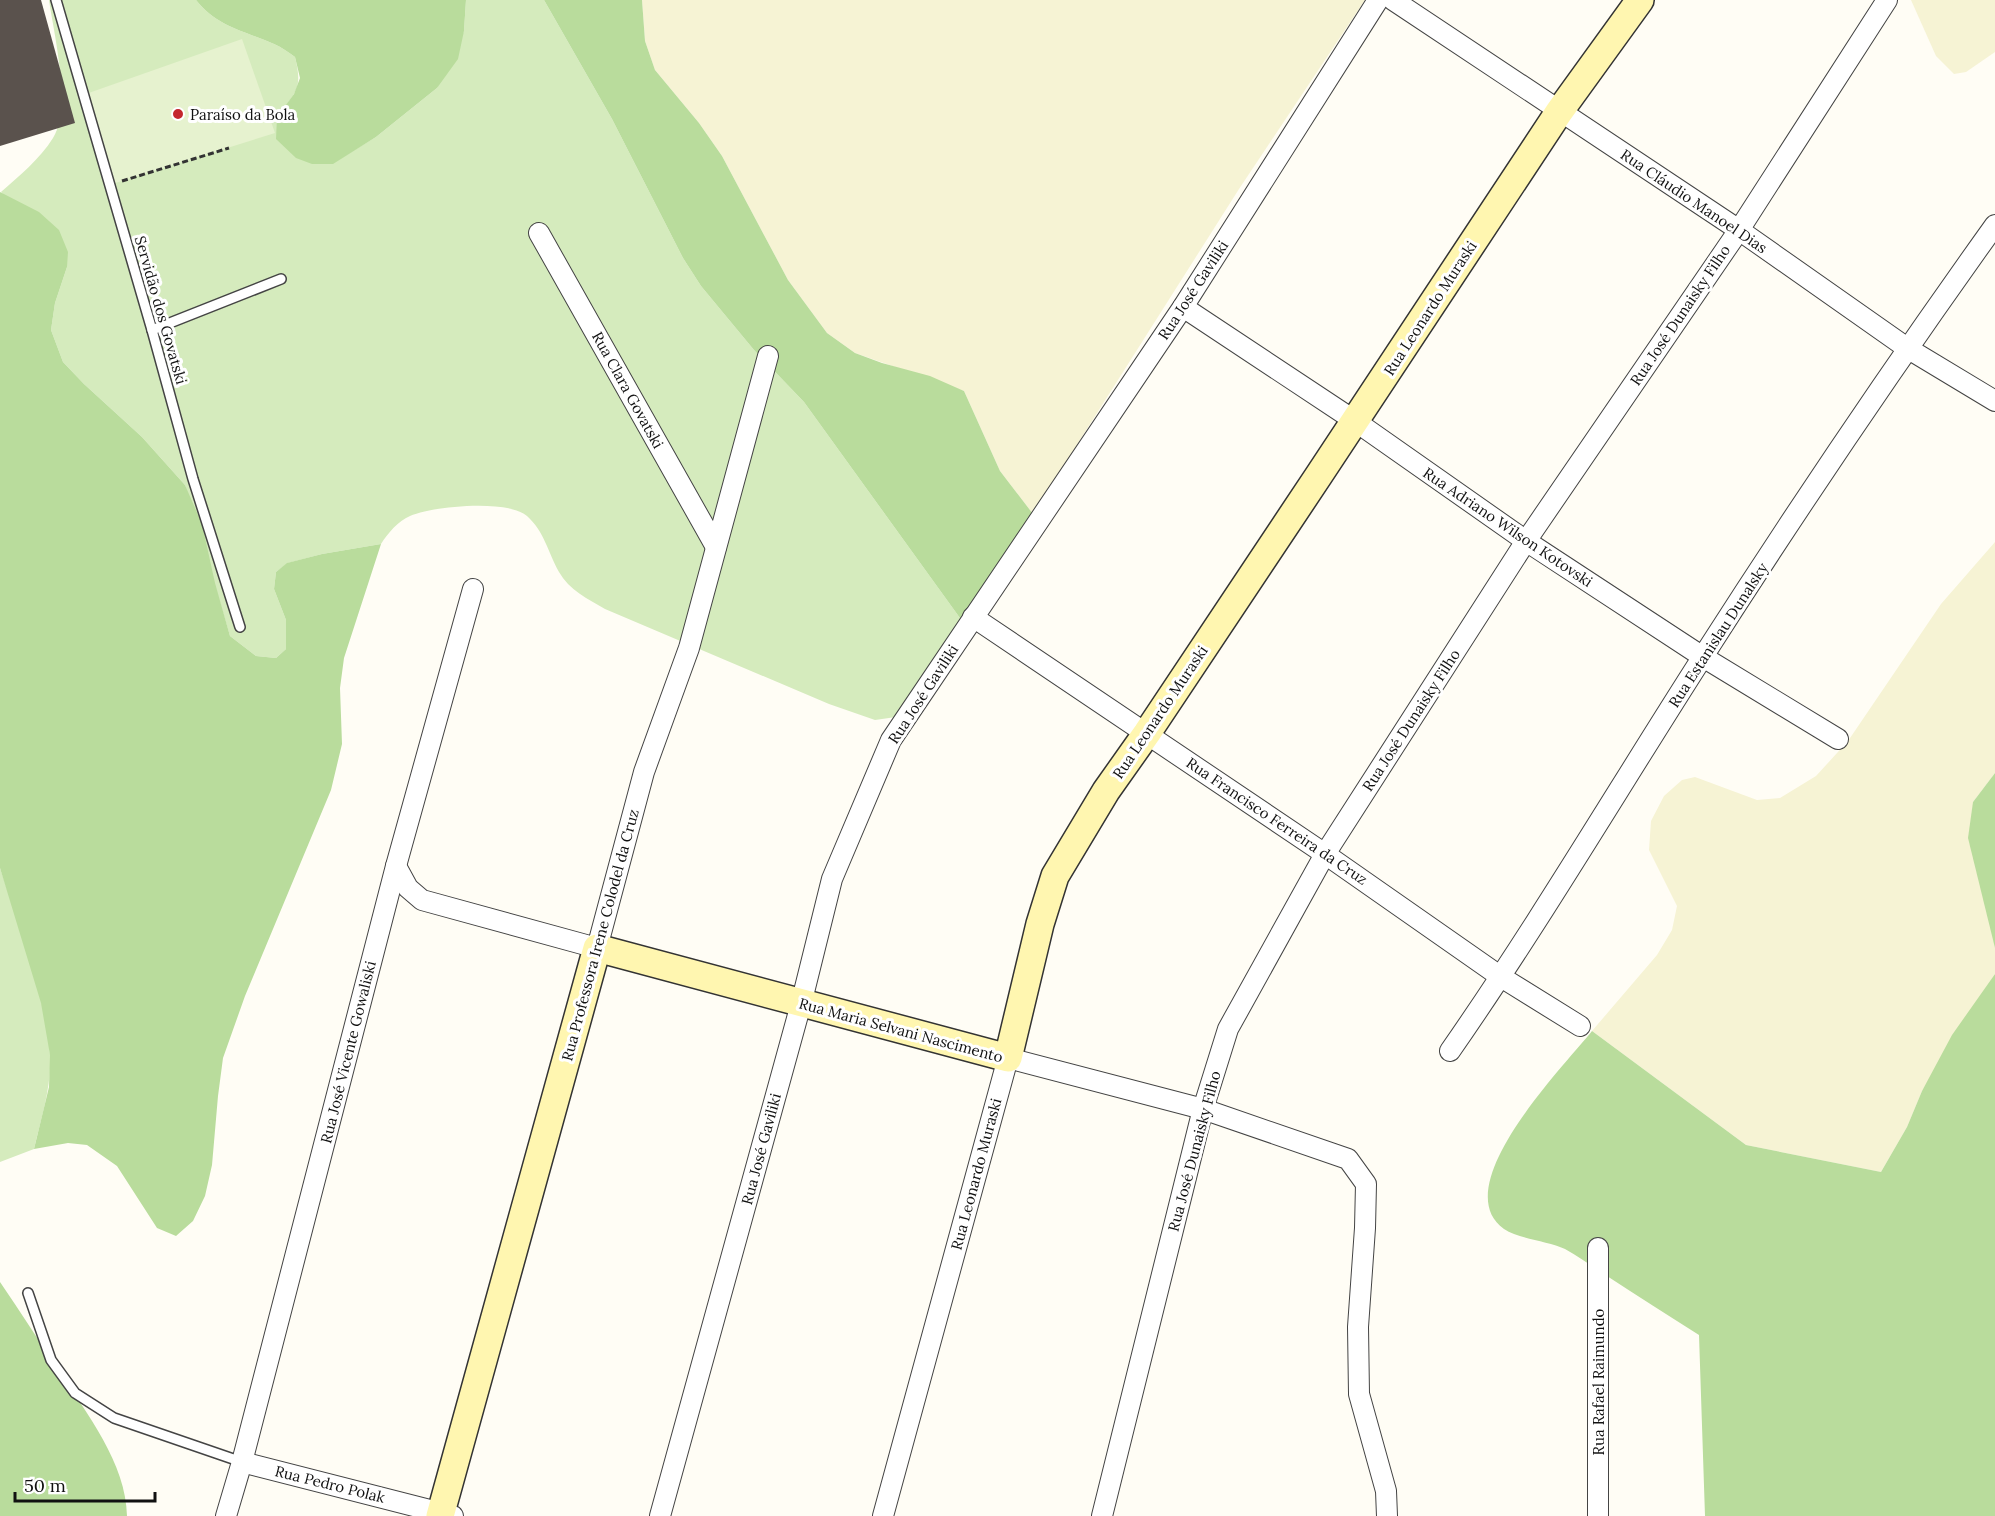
<svg xmlns="http://www.w3.org/2000/svg" width="1995" height="1516" font-family="Lora,serif">
<style>
.farmland{fill:#f6f3d4}
.green{fill:#d5ebbd}
.forest{fill:#b9dc9c}
.pitch{fill:#e6f2cf}
.building{fill:#5a524d}
.lines{fill:none;stroke-linecap:round;stroke-linejoin:round}
.lane-casing{stroke:#444;stroke-width:12}
.street-casing{stroke:#444;stroke-width:22}
.secondary-casing{stroke:#333;stroke-width:30}
.path{stroke:#333;stroke-width:3;stroke-dasharray:6 3;stroke-linecap:butt}
.lane{stroke:#fff;stroke-width:9}
.street{stroke:#fff;stroke-width:20}
.secondary{stroke:#fff6b0;stroke-width:27}
.poi-dot{fill:#c4262e;stroke:#fff;stroke-width:2}
.labels{text-anchor:middle;dominant-baseline:central;stroke-width:6;stroke-linejoin:round;paint-order:stroke}
.poi-label{font-size:15px;fill:#111;stroke:#fff;text-anchor:start}
.street-label{font-size:15px;fill:#111;stroke:#fff}
</style>
<rect width="100%" height="100%" fill="#fffdf5"/>
<g class="farmland">
<path d="M642,0H1365L1239,189L1033,514L1000,471L964,391L855,353L827,333L788,280L722,156L699,123L655,70L645,41Z"/>
<path d="M1911,0H1995V52L1966,72L1954,74L1936,56Z"/>
<path d="M1995,542V773L1973,802L1995,948V974L1922,1091L1907,1127L1881,1172L1746,1145L1592,1031L1657,955L1672,930L1677,906L1649,850L1651,821L1664,796L1682,780L1695,777L1757,800L1780,798L1816,776L1848,741L1941,604Z"/>
</g>
<g class="green">
<path d="M49,0H196C217,27 245,31 274,44C281,47 288,52 295,57C303,89 296,92 277,117L333,163L376,137L437,88L464,31L466,0H544L612,119L683,258L701,286L754,350L804,402L965,625L903,716L875,720L829,704L605,609C588,599 569,590 559,572C548,552 544,531 527,516C508,499 433,506 410,516C398,521 388,533 381,544L322,554L288,563L276,572L274,589L286,620V649L276,658L256,656L230,636L185,485L142,437L84,384L63,362L51,330L55,303L67,267L1,192C19,176 40,159 53,138C72,107 54,35 49,0Z"/>
<path d="M0,868C19,926 45,993 50,1054C52,1086 41,1118 34,1149L0,1162Z"/>
</g>
<g class="forest">
<path d="M196,0H466L464,31L458,59L437,88L376,137L333,164H312L296,158L276,139L277,117L294,94L300,78L295,57C288,52 281,47 274,44C245,31 217,27 196,0Z"/>
<path d="M544,0H642L645,41L655,70L699,123L722,156L788,280L827,333L855,353L882,363L930,376L964,391L1000,471L1033,514L965,625L804,402L754,350L701,286L683,258L612,119Z"/>
<path d="M0,192L39,212L59,230L68,252L67,267L55,303L51,330L63,362L84,384L142,437L185,485L202,524L215,583L230,636L256,656L276,658L286,649V620L274,589L276,572L287,563L322,554L381,544L344,658L340,688L342,744L331,790L245,996L223,1058L218,1096L212,1165L205,1196L193,1221L176,1236L157,1228L117,1166L87,1145L68,1143L34,1149L49,1087L50,1055L41,1003L0,868Z"/>
<path d="M1995,773V948L1968,838L1973,802Z"/>
<path d="M1995,974V1516H1705L1699,1335C1668,1315 1637,1296 1607,1276C1593,1267 1579,1257 1565,1249C1548,1241 1519,1239 1504,1229C1445,1187 1564,1066 1592,1031L1746,1145L1881,1172L1907,1127L1922,1091L1952,1035Z"/>
<path d="M0,1282C20,1311 39,1341 59,1371C87,1414 126,1463 127,1516H0Z"/>
</g>
<path class="pitch" d="M242,39L275,133L109,185L83,95Z"/>
<path class="building" d="M0,0H41L75,123L0,146Z"/>
<g class="lines">
<g class="lane-casing">
<g id="lane">
<path d="M56,0L152,330L193,479L240,627"/>
<path d="M152,330L281,279"/>
<path d="M28,1293L51,1360L75,1393L114,1418L242,1462"/>
</g>
</g>
<g class="street-casing">
<g id="street">
<path d="M1393,0L1739,230L1907,348L1995,401"/>
<path d="M539,233L716,547"/>
<path d="M1183,307L1355,421L1526,541L1703,657L1838,739"/>
<path d="M973,617L1325,854L1501,977L1580,1026"/>
<path d="M396,866L408,888L422,900L597,948L644,772L689,648L768,356"/>
<path d="M1450,1051C1539,923 1618,789 1702,658C1796,511 1894,366 1995,225"/>
<path d="M242,1462L453,1516"/>
<path d="M226,1516L242,1462L396,866L473,589"/>
<path d="M660,1516L801,1004L832,879L891,740L1183,307L1378,0"/>
<path d="M883,1516L1008,1058L1203,1109L1348,1159L1366,1184L1365,1228L1358,1327L1359,1394L1386,1491L1387,1516"/>
<path d="M1102,1516L1203,1109L1228,1029L1325,854L1526,541L1739,230L1887,0"/>
<path d="M1598,1516V1248"/>
</g>
</g>
<g class="secondary-casing">
<path id="secondary" d="M440,1516L597,948L1008,1058L1040,924L1055,876L1106,791L1147,733L1319,475L1559,112L1640,0"/>
</g>
<path class="path" d="M122,181L229,148"/>
<use href="#lane" class="lane"/>
<use href="#street" class="street"/>
<use href="#secondary" class="secondary"/>
</g>
<circle class="poi-dot" cx="178" cy="114" r="6"/>
<g class="labels">
<g class="poi-label">
<text x="190" y="114">Paraíso da Bola</text>
</g>
<g class="street-label">
<text transform="translate(1694 201) rotate(34)">Rua Cláudio Manoel Dias</text>
<text transform="translate(1193 290) rotate(-57)">Rua José Gaviliki</text>
<text transform="translate(1430 308) rotate(-57)">Rua Leonardo Muraski</text>
<text transform="translate(161 310) rotate(74)">Servidão dos Govatski</text>
<text transform="translate(1680 315) rotate(-56)">Rua José Dunaisky Filho</text>
<text transform="translate(628 390) rotate(61)">Rua Clara Govatski</text>
<text transform="translate(1508 527) rotate(34)">Rua Adriano Wilson Kotovski</text>
<text transform="translate(1718 635) rotate(-57)">Rua Estanislau Dunalsky</text>
<text transform="translate(923 694) rotate(-57)">Rua José Gaviliki</text>
<text transform="translate(1160 712) rotate(-56)">Rua Leonardo Muraski</text>
<text transform="translate(1411 720) rotate(-57)">Rua José Dunaisky Filho</text>
<text transform="translate(1277 821) rotate(34)">Rua Francisco Ferreira da Cruz</text>
<text transform="translate(600 935) rotate(-75)">Rua Professora Irene Colodel da Cruz</text>
<text transform="translate(901 1030) rotate(15)">Rua Maria Selvani Nascimento</text>
<text transform="translate(348 1052) rotate(-76)">Rua José Vicente Gowaliski</text>
<text transform="translate(761 1149) rotate(-75)">Rua José Gaviliki</text>
<text transform="translate(1194 1151) rotate(-75)">Rua José Dunaisky Filho</text>
<text transform="translate(976 1174) rotate(-75)">Rua Leonardo Muraski</text>
<text transform="translate(1598 1382) rotate(-90)">Rua Rafael Raimundo</text>
<text transform="translate(330 1484) rotate(14)">Rua Pedro Polak</text>
</g>
</g>
<path d="M15 1492v9h140v-9" fill="none" stroke="#111111" stroke-width="3"/>
<text x="24" y="1492" font-size="18" fill="#111111" stroke="#ffffff" stroke-width="4.5" paint-order="stroke">50 m</text>
</svg>
